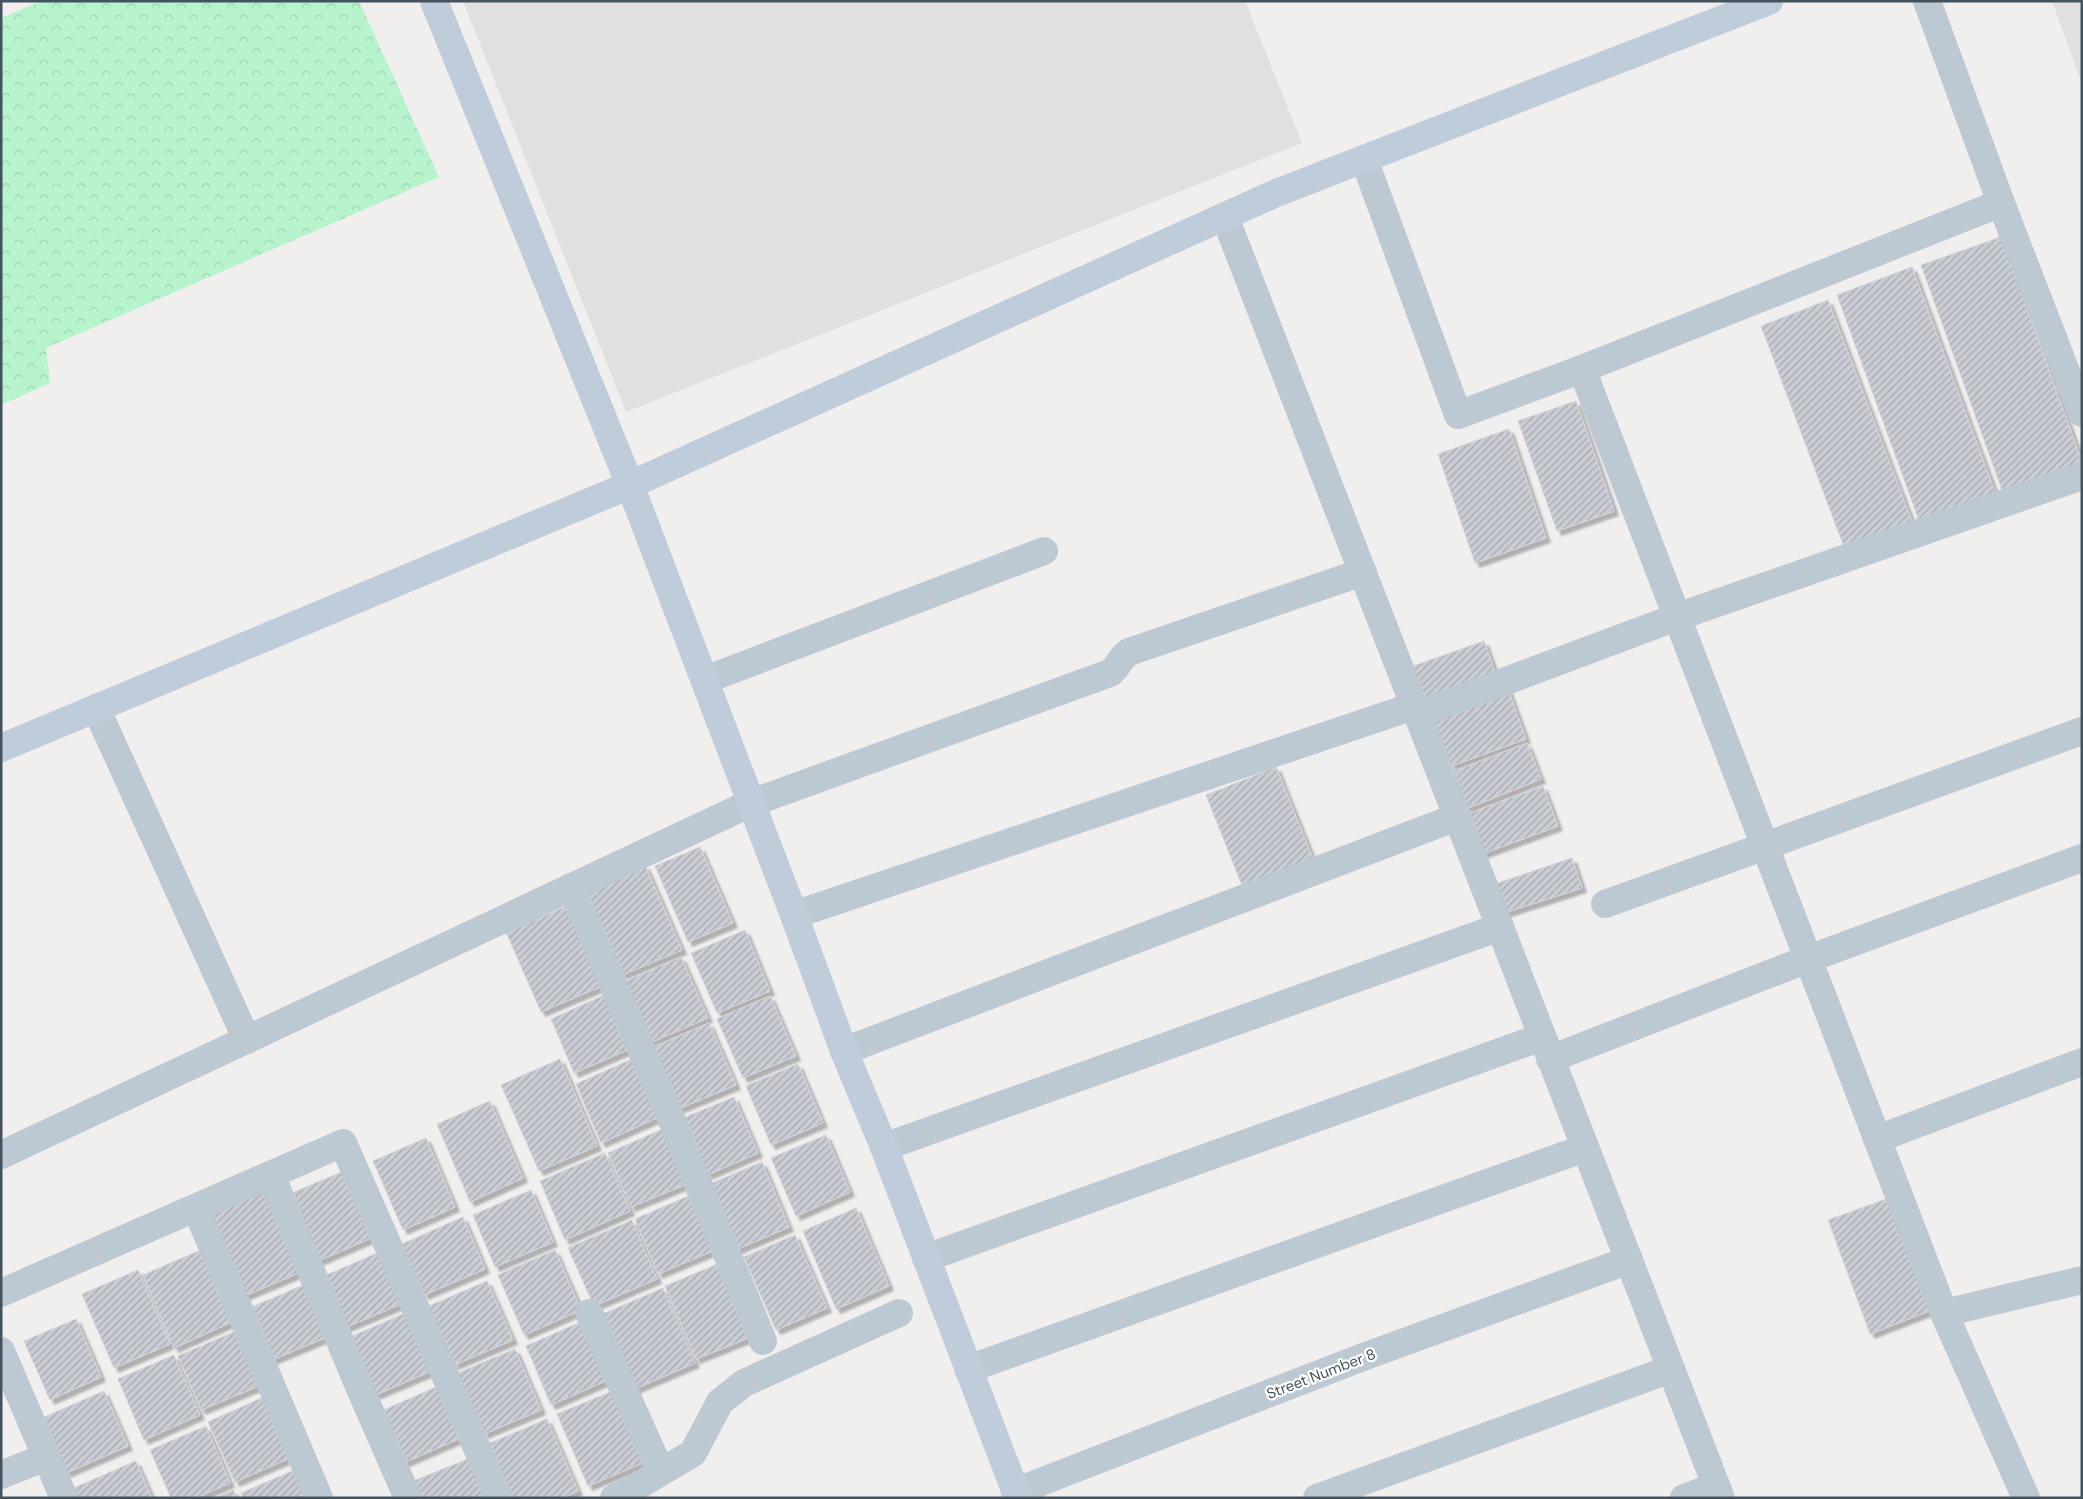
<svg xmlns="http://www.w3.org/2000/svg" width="2083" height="1499" font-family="'DM Sans',sans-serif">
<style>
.education{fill:#e2dfe0}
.forest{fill:url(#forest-crowns)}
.building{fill:url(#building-hatch);stroke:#d1d4db;filter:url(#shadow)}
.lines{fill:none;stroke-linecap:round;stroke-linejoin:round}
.street{stroke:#bdc9d2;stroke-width:28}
.secondary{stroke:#bfccda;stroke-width:28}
.labels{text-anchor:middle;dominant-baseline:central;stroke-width:4.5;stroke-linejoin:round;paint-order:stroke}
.street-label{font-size:15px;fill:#44525e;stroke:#fff}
</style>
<defs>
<pattern id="forest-crowns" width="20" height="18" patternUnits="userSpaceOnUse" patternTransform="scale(1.25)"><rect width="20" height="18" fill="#b7f4cd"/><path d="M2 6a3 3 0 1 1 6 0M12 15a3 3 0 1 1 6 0" fill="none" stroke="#9fd3b2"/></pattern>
<pattern id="building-hatch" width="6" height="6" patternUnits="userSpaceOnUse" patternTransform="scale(1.25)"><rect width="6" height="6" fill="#cacdd4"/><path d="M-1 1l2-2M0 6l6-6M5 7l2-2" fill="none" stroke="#a6a9af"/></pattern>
<filter id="shadow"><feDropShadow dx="4.5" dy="4.5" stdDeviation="1" flood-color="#0004"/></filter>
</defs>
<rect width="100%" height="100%" fill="#f1eeee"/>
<g class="education">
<path d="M463,1H1245L1302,143L626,412Z"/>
<path d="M2052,1H2082V84Z"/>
</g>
<path class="forest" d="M42,1H359L439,177L46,348L50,383L1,405V18Z"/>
<g class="building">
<path d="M2001,237L2082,462V465L2003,493L1921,265Z"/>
<path d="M1912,267L1997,498L1921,526L1837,295Z"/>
<path d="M1828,300L1915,530L1847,555L1761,326Z"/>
<path d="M1576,401L1614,511L1557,531L1518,421Z"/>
<path d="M1509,429L1546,538L1475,563L1438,454Z"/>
<path d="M1484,641L1498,680L1426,705L1413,666Z"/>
<path d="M1506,684L1526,739L1451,766L1431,712Z"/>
<path d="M1527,743L1541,779L1466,809L1452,772Z"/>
<path d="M1276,767L1315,864L1245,893L1206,795Z"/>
<path d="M1543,786L1558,826L1482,854L1467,814Z"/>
<path d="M700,847L733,923L688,942L655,866Z"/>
<path d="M1572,858L1582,888L1504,913L1495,884Z"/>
<path d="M645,865L682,950L622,975L586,890Z"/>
<path d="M567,906L602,986L541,1012L506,932Z"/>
<path d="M745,930L770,991L717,1013L691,953Z"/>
<path d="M681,957L708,1018L647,1044L621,983Z"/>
<path d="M609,993L632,1048L574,1073L551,1019Z"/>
<path d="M770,996L796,1056L743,1078L717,1019Z"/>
<path d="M709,1023L736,1085L678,1109L651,1048Z"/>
<path d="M634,1058L659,1117L601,1143L576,1084Z"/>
<path d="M560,1059L597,1146L539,1171L501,1085Z"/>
<path d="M798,1064L823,1123L771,1145L746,1086Z"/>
<path d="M734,1097L758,1153L707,1175L683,1118Z"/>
<path d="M490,1101L523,1178L470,1202L437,1124Z"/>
<path d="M665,1128L689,1183L631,1207L608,1153Z"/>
<path d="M826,1135L850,1192L796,1216L771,1158Z"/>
<path d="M426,1138L455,1207L403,1230L373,1161Z"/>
<path d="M605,1153L630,1211L565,1240L540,1181Z"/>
<path d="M762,1162L789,1227L733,1251L705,1186Z"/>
<path d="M349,1169L378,1235L316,1262L287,1195Z"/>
<path d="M265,1188L301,1272L244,1296L208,1213Z"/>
<path d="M531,1190L553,1242L495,1267L473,1215Z"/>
<path d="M693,1194L717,1249L658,1274L635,1219Z"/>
<path d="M1886,1199L1929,1311L1870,1334L1828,1220Z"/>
<path d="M856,1208L889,1286L836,1309L803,1231Z"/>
<path d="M463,1217L485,1269L424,1295L402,1244Z"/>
<path d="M632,1220L657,1279L594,1306L568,1248Z"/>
<path d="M795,1235L827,1308L776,1330L744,1257Z"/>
<path d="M203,1249L234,1321L174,1348L143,1275Z"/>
<path d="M384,1250L406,1302L344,1328L322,1277Z"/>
<path d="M555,1250L581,1310L524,1335L498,1275Z"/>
<path d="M720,1263L751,1337L696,1359L665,1286Z"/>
<path d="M138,1270L170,1344L114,1368L82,1294Z"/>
<path d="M487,1281L513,1340L454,1365L429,1306Z"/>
<path d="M306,1284L329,1336L272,1360L249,1308Z"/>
<path d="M663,1288L695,1363L630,1391L598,1316Z"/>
<path d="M410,1311L436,1369L375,1395L350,1337Z"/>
<path d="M76,1319L101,1377L50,1400L24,1341Z"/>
<path d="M585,1320L610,1379L551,1405L526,1346Z"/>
<path d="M243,1328L266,1383L201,1410L178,1356Z"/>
<path d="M515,1349L541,1410L484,1434L458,1373Z"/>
<path d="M174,1355L200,1415L144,1440L118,1379Z"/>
<path d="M443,1384L465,1436L401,1464L379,1412Z"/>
<path d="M615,1390L645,1462L588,1486L557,1414Z"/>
<path d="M104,1391L128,1446L66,1473L42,1418Z"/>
<path d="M266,1396L292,1457L235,1482L208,1422Z"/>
<path d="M547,1419L578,1491L563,1498H513L490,1443Z"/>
<path d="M206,1426L230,1483L196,1498H171L150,1450Z"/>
<path d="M475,1456L493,1498H418L411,1482Z"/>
<path d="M136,1461L152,1498H73L69,1490Z"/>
<path d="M297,1469L309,1498H243L241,1493Z"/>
<path d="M233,1490L237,1498H215Z"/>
</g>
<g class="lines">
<g class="street">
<path d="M1927,1L2001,203L2082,413"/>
<path d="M1364,159L1458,415L1582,369L2001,203"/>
<path d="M1225,217L1721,1498"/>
<path d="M1582,369L1944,1313L2026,1498"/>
<path d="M705,680L1044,551"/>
<path d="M96,708L247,1040"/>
<path d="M1418,714L1677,617L2082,476"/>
<path d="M571,887L670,1116L763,1341"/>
<path d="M1605,904L2082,731"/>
<path d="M794,915L1414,706"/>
<path d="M844,1051L1457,817"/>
<path d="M1550,1059L1808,959L2082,858"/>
<path d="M1877,1139L2082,1062"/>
<path d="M884,1147L1500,927"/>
<path d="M1,1155L751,803L1110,673C1118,667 1120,658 1129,652L1363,572"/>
<path d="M271,1175L358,1384L408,1498"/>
<path d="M196,1208L319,1498"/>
<path d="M926,1258L1542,1037"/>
<path d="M1,1293L343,1143L499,1498"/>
<path d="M589,1313L661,1472"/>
<path d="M1944,1313L2082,1280"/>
<path d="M1,1351L64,1498"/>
<path d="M968,1369L1585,1148"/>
<path d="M1,1475L46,1457"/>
<path d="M1015,1492L1363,1357L1629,1260"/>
<path d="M614,1498L631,1490L693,1453L720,1402L744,1383L899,1313"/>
<path d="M1317,1498L1671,1369"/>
<path d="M1684,1498L1716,1486"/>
</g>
<g class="secondary">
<path d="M434,1L630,485L794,915L844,1051L884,1147L1018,1498"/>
<path d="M1,748L630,485L1274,194L1769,1"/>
</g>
</g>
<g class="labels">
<g class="street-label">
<text transform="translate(1321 1374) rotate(-21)">Street Number 8</text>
</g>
</g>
<rect width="2083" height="1499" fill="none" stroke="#44525e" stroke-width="5"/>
</svg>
